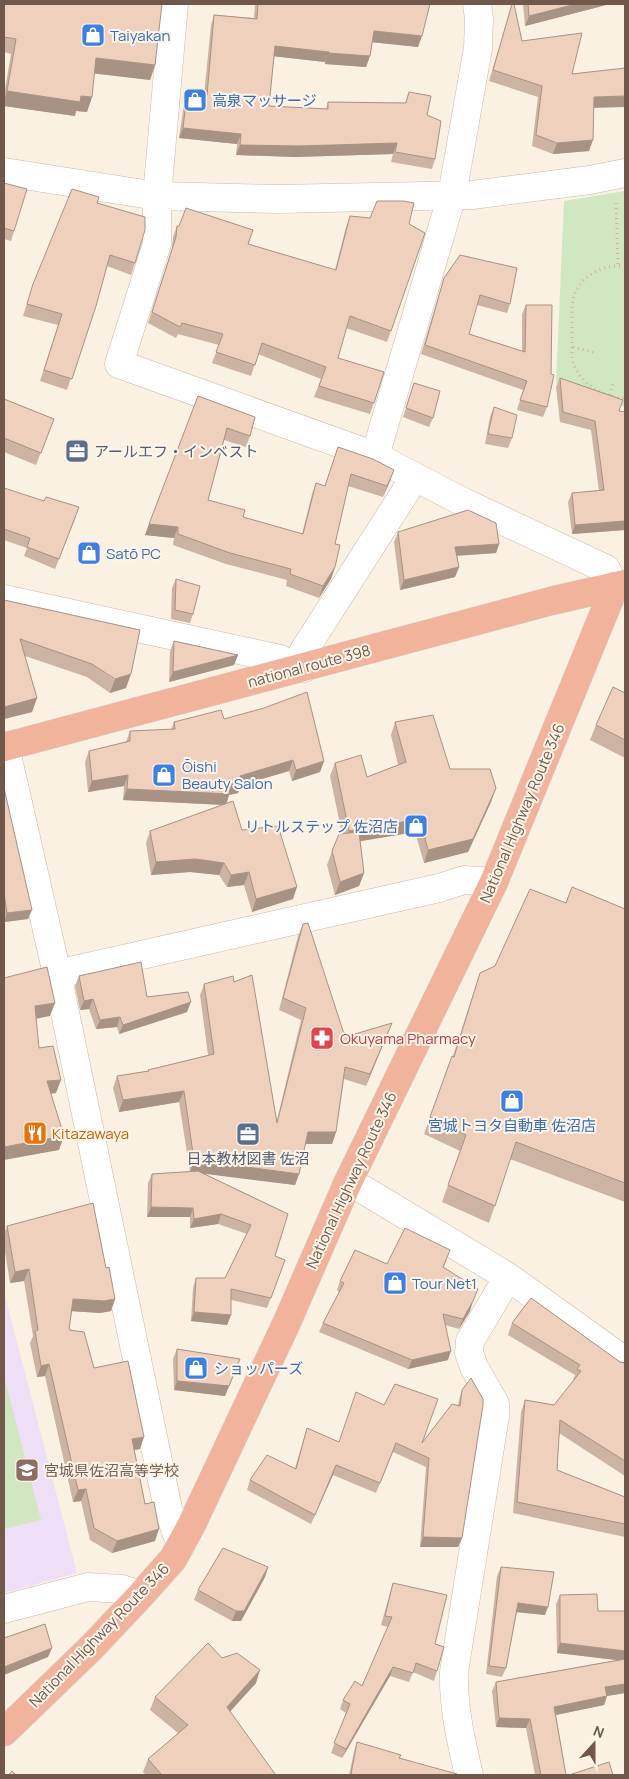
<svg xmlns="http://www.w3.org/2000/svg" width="629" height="1779" font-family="Manrope,'Noto Sans JP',sans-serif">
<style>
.education{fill:#eedff7}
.green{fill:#d1e7c2}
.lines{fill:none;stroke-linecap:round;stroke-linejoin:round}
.minor-casing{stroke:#cbb9aa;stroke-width:29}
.highway-casing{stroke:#d7d0cc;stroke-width:29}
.path{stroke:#d3b39f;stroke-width:3;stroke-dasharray:1 4;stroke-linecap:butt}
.minor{stroke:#fff;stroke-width:28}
.highway{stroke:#f2b39c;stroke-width:28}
.wall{fill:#cdb3a2}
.shaded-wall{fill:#a79284}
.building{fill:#eed0bc;stroke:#a79284}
.labels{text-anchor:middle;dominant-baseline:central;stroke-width:4;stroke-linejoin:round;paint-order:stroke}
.shop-label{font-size:15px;fill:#366cbe;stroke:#fef5e8;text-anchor:start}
.service-label{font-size:15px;fill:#4e5e75;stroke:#fef5e8;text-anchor:start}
.street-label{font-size:15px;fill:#71584a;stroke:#fef5e8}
.health-label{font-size:15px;fill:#be3a42;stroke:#fef5e8;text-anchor:start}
.food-label{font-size:15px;fill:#c56008;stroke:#fef5e8;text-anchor:start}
.education-label{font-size:15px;fill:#785e54;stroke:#fef5e8;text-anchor:start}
</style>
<rect width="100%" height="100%" fill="#fbf1e2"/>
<path class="education" d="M4,1292L77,1573L4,1593Z"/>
<g class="green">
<path d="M625,191V407L556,383L564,201Z"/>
<path d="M4,1376L41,1520L4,1529Z"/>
</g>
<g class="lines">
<g class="minor-casing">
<g id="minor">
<path d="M174,4L157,196V244L119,364L375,456L463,502L606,569L615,586L625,589"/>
<path d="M4,172L157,196L278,199L472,195L590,180L625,173"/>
<path d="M375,456L452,195L478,48L479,19L477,4"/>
<path d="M4,599L280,659L289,671"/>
<path d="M304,668L303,652L415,477"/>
<path d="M5,746L57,974L168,1509L181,1545"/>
<path d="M57,974L439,888L464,880L494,882"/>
<path d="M348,1182L364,1190L508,1277L625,1361"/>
<path d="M4,1609L88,1587L122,1589L141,1595"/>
<path d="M469,1775C461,1741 453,1707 454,1672L495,1416V1404L474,1367L469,1353L470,1341L508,1277"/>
</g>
</g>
<g class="highway-casing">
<g id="highway">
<path d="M4,747L551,601L625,584"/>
<path d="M4,1732L93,1646L141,1595L173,1559L192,1524L287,1322L348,1182L494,882L615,586"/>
</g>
</g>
<g class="path">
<path d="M616,203L618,265"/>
<path d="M625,266C605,264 582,274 574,295C570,309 573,341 572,358C576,381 602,398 625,398"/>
<path d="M573,347L597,353"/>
<path d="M610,395L613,382"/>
</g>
<use href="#minor" class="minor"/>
<use href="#highway" class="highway"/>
</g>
<g class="wall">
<path d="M4,4L155,65L150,80L94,73L92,97L87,112L76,111L75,116L4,106V95L11,54L4,52Z"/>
<path d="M255,4H430L418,47L372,42L370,56L366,67L325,64V62L274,56L269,106L326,109L328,102L405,103L409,92L427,115L435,159L432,169L391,162L393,154L295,157L236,155L237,144L179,138L184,104L187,94L204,95L211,25L214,15L254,18Z"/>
<path d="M512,4L522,41L572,74L594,108L589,151L553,154L532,146L538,97L489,81Z"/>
<path d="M523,4H610L525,26Z"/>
<path d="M4,183L14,231L11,241L4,239Z"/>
<path d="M97,203L135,263L131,275L107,266L67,390L40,381L58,325L23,316L33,284Z"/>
<path d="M350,216L409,224L425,233L387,342L346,328L338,358L384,372L370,414L314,397L321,379L258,354L251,376L212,363L219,345L178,334L176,338L148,323L172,249L173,237L177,226L248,244L335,270L346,227Z"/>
<path d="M444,278L510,304L507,313L477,305L469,334L522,351V314L526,305L547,407L543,417L517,410L523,390L421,354Z"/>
<path d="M560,378L619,411L625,412V530L572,534L568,502L572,493L599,491L591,430L560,422L556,387Z"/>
<path d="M414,383L433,418L429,427L403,417Z"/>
<path d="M198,396L250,436L246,447L224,440L208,500L243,517L302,534L312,494L316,483L325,486L338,447L390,481L383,497L348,486L335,544V567L331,579L319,598L286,586L287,580L226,564L173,545L174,538L145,535Z"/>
<path d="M4,399L54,419L36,465L4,452Z"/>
<path d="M494,407L512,438L508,448L485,444L490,417Z"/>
<path d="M4,488L76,517L55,569L24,556L27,548L4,540Z"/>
<path d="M398,532L499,544L496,553L457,556L459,567L455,577L400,590L394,542Z"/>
<path d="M176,579L193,614L190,623L171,619L172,588Z"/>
<path d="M4,600L126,688L110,693L87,677L25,656L37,698L32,712L4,719Z"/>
<path d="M174,641L238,655L234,665L169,682L170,651Z"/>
<path d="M625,693V758L590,740L596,725Z"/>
<path d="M224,719L324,761L320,772L292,781L289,771L241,785L238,793L229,795L226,804L242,830L293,899L252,912L244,885L227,887L219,875L190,872L151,875L146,843L150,831L224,805L123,800L124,786L88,792L85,762L89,751L126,742L130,731L171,730L174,722Z"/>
<path d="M395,722L450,769L496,788L491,802L468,852L424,863L415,832L360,841L364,873L359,886L335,895L327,865L332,851L342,834L330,776L335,763L367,777L398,765L391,735Z"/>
<path d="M4,788L28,919L4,922Z"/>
<path d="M566,903L625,909V1202L510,1159L489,1223L442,1202L460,1151L424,1134L452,1056H453L480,973L495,966Z"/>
<path d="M303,924L345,1037L387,1035L366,1086L344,1079L336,1132L332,1144H305L299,1174L295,1185L203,1173L288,1214L275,1256L285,1260L267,1308L231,1300V1315L227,1325L191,1321L193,1288L196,1278H225L247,1234L218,1224L190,1228V1217H147L148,1183L152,1174L190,1172L179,1102L119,1112L113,1088L117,1076L148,1071V1070L208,1055L200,995L204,984L234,982L277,1120L301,1020L279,1010L298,936Z"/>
<path d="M79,976L147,997L187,1012L119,1034L117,1027L96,1029L89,1009L80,1010L75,986Z"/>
<path d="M7,1226L106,1268L115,1299L111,1311L100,1313L72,1311L69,1330L94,1368L140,1449L134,1450L145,1504L155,1541L112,1553L90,1540L81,1501L73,1502L45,1376L37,1377L30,1343L33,1336L24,1281L10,1283L4,1246V1234Z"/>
<path d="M447,1260L443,1268L470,1311L459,1329L445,1325L448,1360L408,1369L319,1332L323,1323L339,1292L337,1290L340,1281L387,1264Z"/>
<path d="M512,1323L625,1363V1476L559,1433L557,1470L625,1497V1537L513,1513L521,1412L525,1400L554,1405L574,1381L573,1380L575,1375L508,1335Z"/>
<path d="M177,1349L240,1359L225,1396L174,1390L173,1359Z"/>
<path d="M462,1390V1538L458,1547H420L426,1467L393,1452L376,1493L333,1475L311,1524L247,1490L250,1480L295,1468L307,1428L339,1442L422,1443L458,1406L459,1400Z"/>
<path d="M268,1567L265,1577L241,1621H232L194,1600L198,1590Z"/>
<path d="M501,1567L545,1615L517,1612L506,1668L502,1677L486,1674L497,1576Z"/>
<path d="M393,1583L435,1644L437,1671L434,1681L413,1672L409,1682L390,1676L342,1758L331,1753L346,1713L340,1709L343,1700L362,1686L388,1627L381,1625L390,1593Z"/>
<path d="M560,1595L598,1611H625V1693L607,1696L604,1705L556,1715L566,1775H535L526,1728L496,1727L492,1691L496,1682L617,1660L557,1653L556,1604Z"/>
<path d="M222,1658L256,1683L230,1712L275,1775H146L143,1772L148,1759L178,1733L150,1710L155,1697Z"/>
<path d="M357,1742L400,1758L456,1775H349L354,1752Z"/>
</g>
<g class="shaded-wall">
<path d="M576,4H610L525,26L529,16Z"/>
<path d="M374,31L422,36L418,47L370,42Z"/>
<path d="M275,46L329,52L325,62L271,56Z"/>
<path d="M328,53L370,56L366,67L325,64Z"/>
<path d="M96,58L155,65L150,80L90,73Z"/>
<path d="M7,91L92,97L87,112L76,111L75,116L4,106V101Z"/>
<path d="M625,96V107L590,108L594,97Z"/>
<path d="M183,128L241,134L237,144L179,138Z"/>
<path d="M593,140L589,151L553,154L557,143Z"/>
<path d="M397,143L393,154L295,157L236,155L240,145Z"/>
<path d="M394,470L390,481L383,497L387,486Z"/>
<path d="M625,521V530L572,534L575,525Z"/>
<path d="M149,524L178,527L174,538L145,535Z"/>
<path d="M499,544L496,553L451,556L455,547Z"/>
<path d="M335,567L331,579L319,598L323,586Z"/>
<path d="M459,567L455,577L400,590L404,580Z"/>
<path d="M238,655L234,665L169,682L173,672Z"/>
<path d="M131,674L126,688L110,693L115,679Z"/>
<path d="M37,698L32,712L4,719V707Z"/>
<path d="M293,760L289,771L241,785L238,793L229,795L226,805L123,800L127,789L240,776Z"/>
<path d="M324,761L320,772L292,781L296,770Z"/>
<path d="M128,775L124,786L88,792L92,781Z"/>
<path d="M496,788L491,802L468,852L424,863L428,850Z"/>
<path d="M420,819L415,832L344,844L349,831Z"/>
<path d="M195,859L224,863L219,875L190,872L151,875L156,862Z"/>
<path d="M249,872L244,885L227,887L231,875Z"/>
<path d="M364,873L359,886L335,895L340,882Z"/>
<path d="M297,887L293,899L252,912L256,899Z"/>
<path d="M32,910L28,919L4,922L7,913Z"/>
<path d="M93,999L89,1009L80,1010L84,1001Z"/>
<path d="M191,1002L187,1012L119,1034L123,1025Z"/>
<path d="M55,1003L50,1016L30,1020L35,1006Z"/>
<path d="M120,1017L117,1027L96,1029L100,1020Z"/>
<path d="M392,1023L387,1035L366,1086L370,1074Z"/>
<path d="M61,1080L56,1093L42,1095L47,1081Z"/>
<path d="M184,1091L179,1102L119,1112L123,1100Z"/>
<path d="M308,1132H336L332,1144H303Z"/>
<path d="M64,1136L59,1150L4,1160V1147Z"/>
<path d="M194,1160L299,1174L295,1185L190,1172Z"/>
<path d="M151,1207L193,1208L190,1217H147Z"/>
<path d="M221,1214L218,1224L190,1228L194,1219Z"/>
<path d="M29,1269L24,1281L10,1283L15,1272Z"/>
<path d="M73,1299H115L111,1311L100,1313L69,1311Z"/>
<path d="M473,1301L470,1311L459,1329L463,1319Z"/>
<path d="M194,1312L231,1315L227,1325L191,1321Z"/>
<path d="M451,1351L448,1360L408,1369L412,1360Z"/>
<path d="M240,1359L225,1396L174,1390L177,1381Z"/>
<path d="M49,1364L45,1376L37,1377L41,1366Z"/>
<path d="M144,1437L140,1449L127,1451L132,1439Z"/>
<path d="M336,1465L333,1475L311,1524L315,1515Z"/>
<path d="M86,1489L81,1501L73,1502L78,1490Z"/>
<path d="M159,1529L155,1541L112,1553L117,1541Z"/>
<path d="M423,1537L462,1538L458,1547H420Z"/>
<path d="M268,1567L265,1577L241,1621H232L236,1611Z"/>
<path d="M518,1603L548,1607L545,1615L515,1612Z"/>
<path d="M560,1643L625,1651V1661L557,1653Z"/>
<path d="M52,1648L48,1657L4,1675V1667Z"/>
<path d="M393,1667L390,1676L342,1758L346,1749Z"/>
<path d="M260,1670L256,1683L222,1720L227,1707Z"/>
<path d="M625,1684V1693L607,1696L604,1705L551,1716L554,1707L605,1687Z"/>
<path d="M499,1718L530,1719L526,1728L496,1727Z"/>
</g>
<g class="building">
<path d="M4,4H162L155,65L96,58L92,97L81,96L80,102L7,91L16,39L4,37Z"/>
<path d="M258,4H430L422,36L374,31L370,56L328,53L329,52L275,46L269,106L328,109V102L406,103L409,92L431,96L427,115L441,121L435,159L395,152L397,143L299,146L240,145L241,134L183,128L187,94L207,95L214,15L257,19Z"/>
<path d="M512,4H514L522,41L582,33L572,74L625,68V96L594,97L593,140L557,143L536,135L542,86L493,70Z"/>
<path d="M528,4H576L529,16Z"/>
<path d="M4,183L27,189L14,231L4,228Z"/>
<path d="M72,189L99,197L97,203L145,217V230L135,263L110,255L96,306L72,379L44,370L62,314L27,304L33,284Z"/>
<path d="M377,201H403L414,203L409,224L425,233L391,331L350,316L338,358L384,372L374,403L319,386L326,367L262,343L255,365L216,352L223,334L182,323L180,327L152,312L176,237L177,226H179L186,208L253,230L248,244L336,270L350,216L370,218Z"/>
<path d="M460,255L517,268L510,304L480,295L469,334L525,352L526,305H552L551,374L554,375L547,407L520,400L527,381L425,345L444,278Z"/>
<path d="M560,378L623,400L619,411L625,412V521L575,525L572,493L604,490L595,421L563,412Z"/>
<path d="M414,383L440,391L433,418L406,408Z"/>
<path d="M198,396L255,417L250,436L227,428L208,500L245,510L243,517L303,534L316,483L325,486L338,447L373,459L394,470L387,486L351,474L335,544L340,545L335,567L323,586L290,574L291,569L230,553L178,534V527L149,524Z"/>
<path d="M4,399L54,419L41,453L4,438Z"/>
<path d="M494,407L517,415L512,438L488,434Z"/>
<path d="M4,488L44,501L46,497L79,507L59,559L27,547L30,538L4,529Z"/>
<path d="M468,510L496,523L499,544L455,547L459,567L404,580L398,532Z"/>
<path d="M176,579L200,586L193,614L175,610Z"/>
<path d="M4,600L140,630L131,674L115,679L92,664L20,639L37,698L4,707Z"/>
<path d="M174,641L238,655L173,672Z"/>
<path d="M613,687L625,693V740L596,725Z"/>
<path d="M307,692L324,761L296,770L293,760L240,776L242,782L227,785L230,794L127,789L128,775L92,781L89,751L130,741V731L175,729L174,722L221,710L224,719L264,708Z"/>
<path d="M433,715L450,769H490L496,788L473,839L428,850L420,819L349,831L335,763L361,755L367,777L406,762L395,722Z"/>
<path d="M4,788L32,910L7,913L4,893Z"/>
<path d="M233,801L242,830L278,826L297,887L256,899L249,872L231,875L224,863L195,859L156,862L150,831Z"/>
<path d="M359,832L364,873L340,882L332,851L339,834Z"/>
<path d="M572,887L625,909V1183L516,1142L495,1206L448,1185L466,1135L430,1117L452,1056L454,1057L480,973L495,966L530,889L566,903Z"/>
<path d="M308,923L345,1037L392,1023L370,1074L345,1067L336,1132H308L299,1174L194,1160L184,1091L123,1100L117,1076L149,1071L148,1070L214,1054L204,984L233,976L234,982L252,975L277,1123L306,1008L283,998L303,924Z"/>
<path d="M141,962L147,997L188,992L191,1002L123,1025L120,1017L100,1020L93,999L84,1001L79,976Z"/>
<path d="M47,967L55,1003L35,1006L39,1048L53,1046L61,1080L47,1081L64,1136L4,1147V978Z"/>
<path d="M198,1171L288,1214L275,1256L285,1260L271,1298L231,1289V1315L194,1312L196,1278H225L251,1225L221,1214L194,1219L193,1208L151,1207L152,1174Z"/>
<path d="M93,1203L106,1268L109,1267L115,1299L104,1301L73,1299L69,1330L84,1332L94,1368L128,1361L144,1437L132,1439L145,1504L154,1502L159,1529L117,1541L94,1528L86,1489L78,1490L49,1364L41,1366L35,1331L38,1330L29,1269L15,1272L7,1226Z"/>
<path d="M405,1228L450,1250L443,1267L478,1289L473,1301L463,1319L443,1314L451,1351L412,1360L323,1323L344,1283L340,1281L355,1250L387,1264Z"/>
<path d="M531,1298L620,1362L625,1363V1461L560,1420L557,1470L625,1497V1524L517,1502L525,1400L554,1405L581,1371L577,1369L580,1365L512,1323Z"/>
<path d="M177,1349L240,1359L229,1386L177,1381Z"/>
<path d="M471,1378L483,1399V1405L462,1538L423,1537L429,1458L396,1443L380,1483L336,1465L315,1515L250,1480L267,1455L296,1469L307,1428L339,1442L356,1392L384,1405L395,1384L438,1399L422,1443L452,1404L460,1406L462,1390Z"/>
<path d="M223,1548L268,1567L244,1611H236L198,1590Z"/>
<path d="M501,1567L554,1572L548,1607L518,1603L506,1668L489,1666Z"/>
<path d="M393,1583L447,1595L435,1644L444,1647L437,1671L416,1663L413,1673L393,1667L346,1749L334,1743L350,1704L343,1700L355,1681L362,1686L392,1617L385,1616Z"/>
<path d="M597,1594L598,1611H625V1651L560,1643V1595Z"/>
<path d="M45,1624L52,1648L4,1667V1638Z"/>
<path d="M208,1643L222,1658L237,1653L260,1670L227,1707L275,1774V1775H162L148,1759L188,1725L155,1697Z"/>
<path d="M625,1659V1684L605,1687L607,1696L554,1707L566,1775H503H541L530,1719L499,1718L496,1682Z"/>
<path d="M357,1742L401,1755L399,1758L457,1774L456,1775H355L351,1774Z"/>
<path d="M609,1762L613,1775H569Z"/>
<path d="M12,1771L16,1775H9Z"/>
</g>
<defs>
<g id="shop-square" transform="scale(1.25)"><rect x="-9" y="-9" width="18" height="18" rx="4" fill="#3f7fe0" stroke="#fef5e8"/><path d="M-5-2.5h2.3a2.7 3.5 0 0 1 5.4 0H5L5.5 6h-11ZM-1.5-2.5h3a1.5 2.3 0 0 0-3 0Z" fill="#fff"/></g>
<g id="office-square" transform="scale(1.25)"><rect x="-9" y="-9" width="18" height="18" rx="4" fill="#5c6f8a" stroke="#fef5e8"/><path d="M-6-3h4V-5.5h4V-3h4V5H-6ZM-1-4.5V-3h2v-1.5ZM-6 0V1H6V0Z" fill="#fff"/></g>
<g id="pharmacy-square" transform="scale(1.25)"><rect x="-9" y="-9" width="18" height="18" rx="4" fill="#e0444e" stroke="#fef5e8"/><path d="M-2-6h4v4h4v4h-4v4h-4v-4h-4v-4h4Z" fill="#fff"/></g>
<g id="restaurant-square" transform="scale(1.25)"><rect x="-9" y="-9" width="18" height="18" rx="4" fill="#e8710a" stroke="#fef5e8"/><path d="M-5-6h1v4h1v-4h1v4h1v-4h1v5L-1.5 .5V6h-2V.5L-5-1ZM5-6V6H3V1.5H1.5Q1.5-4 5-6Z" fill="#fff"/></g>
<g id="school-square" transform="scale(1.25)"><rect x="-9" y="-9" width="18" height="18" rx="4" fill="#8d6e63" stroke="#fef5e8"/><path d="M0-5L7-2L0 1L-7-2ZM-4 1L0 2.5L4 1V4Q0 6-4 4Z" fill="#fff"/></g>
</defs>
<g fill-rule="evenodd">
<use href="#shop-square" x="93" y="35"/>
<use href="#shop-square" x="195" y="100"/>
<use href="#office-square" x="77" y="451"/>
<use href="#shop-square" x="89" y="553"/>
<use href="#shop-square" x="164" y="775"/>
<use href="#shop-square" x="416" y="826"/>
<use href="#pharmacy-square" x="322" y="1038"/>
<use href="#shop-square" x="512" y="1101"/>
<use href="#restaurant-square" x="35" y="1133"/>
<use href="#office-square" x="248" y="1134"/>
<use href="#shop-square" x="395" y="1283"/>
<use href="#shop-square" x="196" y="1368"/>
<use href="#school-square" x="27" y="1470"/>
</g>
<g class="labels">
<g class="shop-label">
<text x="110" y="35">Taiyakan</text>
<text x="212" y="100">高泉マッサージ</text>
<text x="106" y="553">Satō PC</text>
<text x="182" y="766">Ōishi<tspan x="182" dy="17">Beauty Salon</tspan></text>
<text x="398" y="826" text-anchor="end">リトルステップ 佐沼店</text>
<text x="512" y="1125" text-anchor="middle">宮城トヨタ自動車 佐沼店</text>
<text x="412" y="1283">Tour Net1</text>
<text x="214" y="1368">ショッパーズ</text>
</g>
<g class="service-label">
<text x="94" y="451">アールエフ・インベスト</text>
<text x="248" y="1158" text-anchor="middle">日本教材図書 佐沼</text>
</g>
<g class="street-label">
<text transform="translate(309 666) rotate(-15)">national route 398</text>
<text transform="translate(522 813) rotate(-67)">National Highway Route 346</text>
<text transform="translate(351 1180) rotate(-65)">National Highway Route 346</text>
<text transform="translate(99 1635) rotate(-46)">National Highway Route 346</text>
</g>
<g class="health-label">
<text x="340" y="1038">Okuyama Pharmacy</text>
</g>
<g class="food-label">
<text x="52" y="1133">Kitazawaya</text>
</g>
<g class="education-label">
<text x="44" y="1470">宮城県佐沼高等学校</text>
</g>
</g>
<rect width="629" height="1779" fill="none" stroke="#71584a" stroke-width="10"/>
<g transform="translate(594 1744) rotate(21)" stroke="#fef5e8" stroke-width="4" paint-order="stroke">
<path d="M0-4L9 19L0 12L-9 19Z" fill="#71584a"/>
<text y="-8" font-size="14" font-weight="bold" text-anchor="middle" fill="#71584a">N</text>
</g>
</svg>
